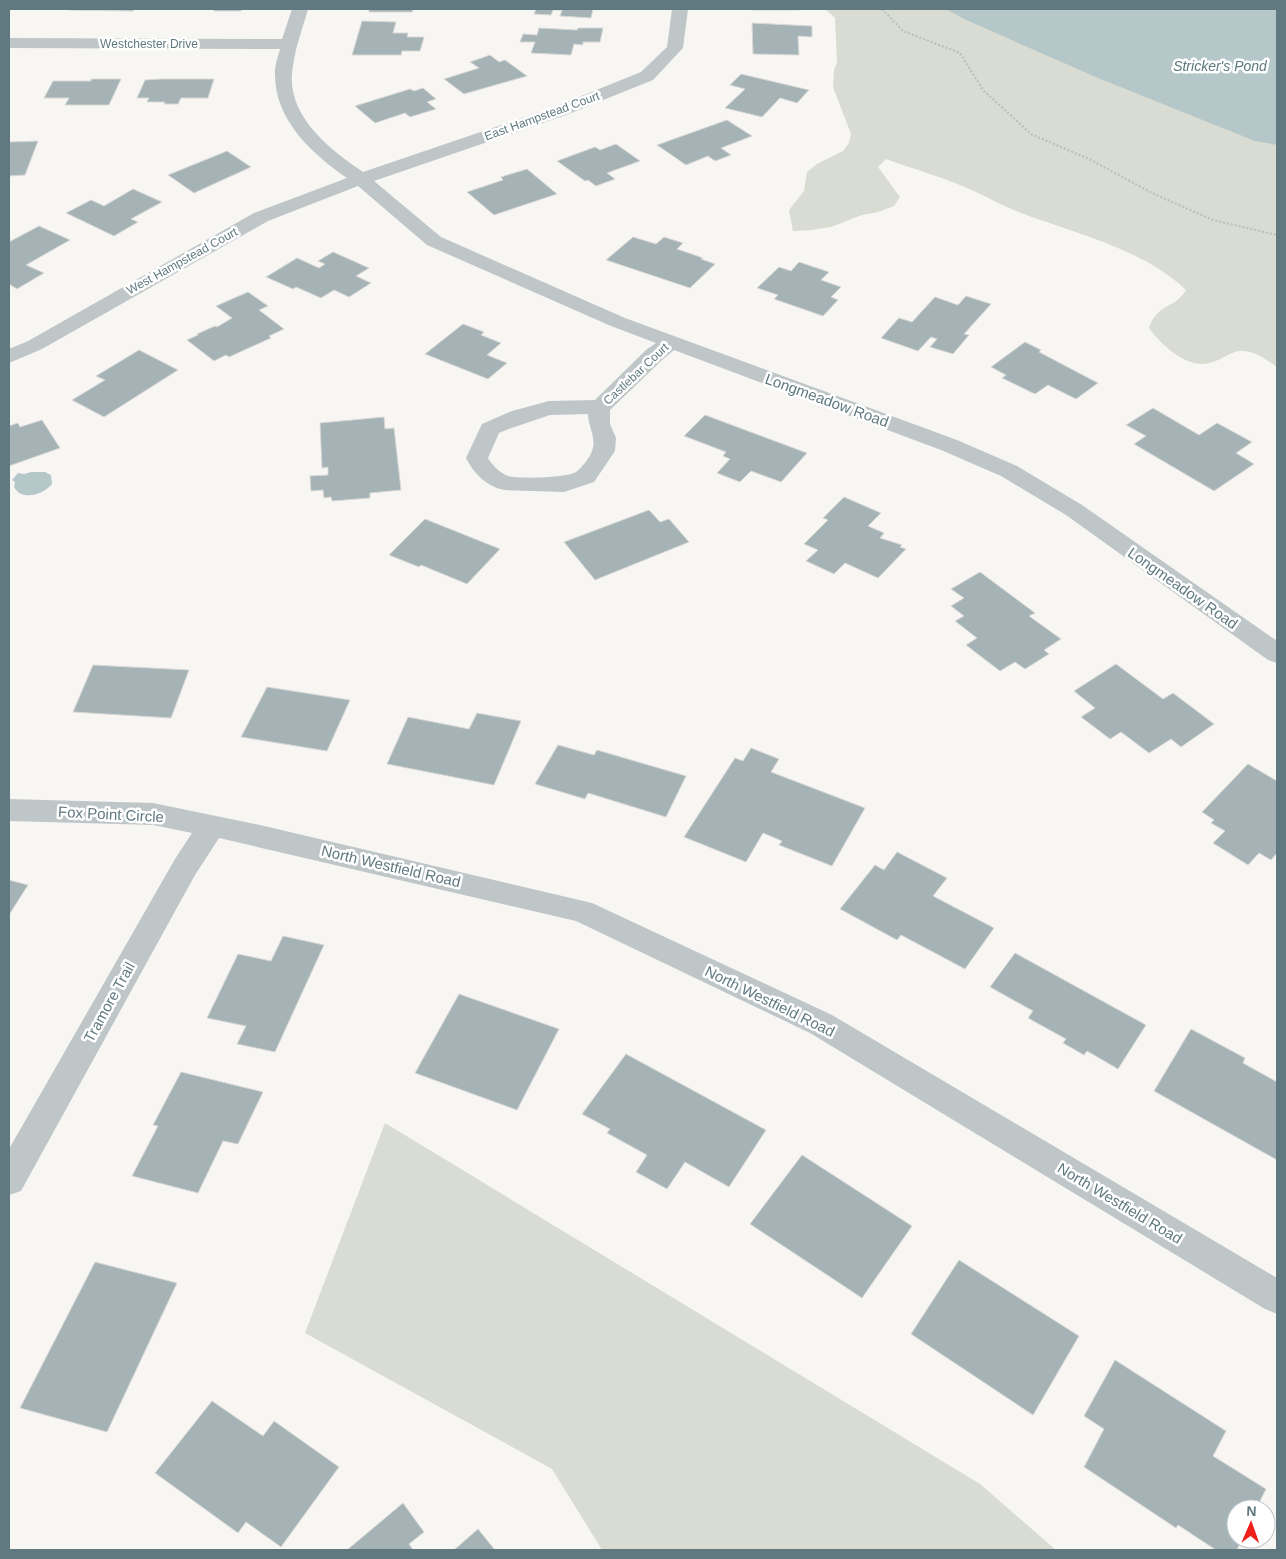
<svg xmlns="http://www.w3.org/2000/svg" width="1286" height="1559" font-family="Arial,sans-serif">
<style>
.green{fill:#d8dcd2}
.water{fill:#b5c7c9}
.building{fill:#a6b3b6;stroke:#d8d8d6}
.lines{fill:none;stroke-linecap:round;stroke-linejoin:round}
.path{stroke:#b9bebf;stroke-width:2;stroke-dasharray:2 2;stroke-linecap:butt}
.minor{fill:#bfc6c8;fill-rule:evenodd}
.labels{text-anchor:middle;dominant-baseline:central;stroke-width:5;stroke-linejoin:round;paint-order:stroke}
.far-street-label{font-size:12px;fill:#607980;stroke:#fff}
.far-water-label{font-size:14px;font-style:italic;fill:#5a797c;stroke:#fff}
.street-label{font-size:15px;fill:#607980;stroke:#fff}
</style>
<rect width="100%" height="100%" fill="#f7f6f3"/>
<g class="green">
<path d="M825,9H1277V367C1267,360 1255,351 1242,351C1234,350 1222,359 1213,362C1189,371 1162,346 1149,328C1158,302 1174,310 1186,290C1143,249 1075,233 1021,213C1005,207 991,199 976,192C947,178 915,170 886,159L878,167L900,197L894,206L878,212L862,215L831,227L812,230L793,231L789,210L804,191L807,172L817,164L843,151L849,143L851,134L833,87L834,70L837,62L835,18Z"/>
<path d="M385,1123L980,1484L1056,1550H602L552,1469L305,1333Z"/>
</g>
<g class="water">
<path d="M946,9H1277V145L1255,141L1098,78L964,19Z"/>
<path d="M31,472H45L51,475L52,484C44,494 22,502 14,487L15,482L12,480L18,473L24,474Z"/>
</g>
<g class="building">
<path d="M70,9H134L133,11L69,10Z"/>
<path d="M214,9H242L241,11H214Z"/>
<path d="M369,9H413L412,12H369Z"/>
<path d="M533,9H593L591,18L560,16L562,10H553L551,15L534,14L536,9Z"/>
<rect x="752" y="9" width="46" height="1"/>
<path d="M362,21L396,22L393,33H408L407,37H424L420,51H402L401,55H352Z"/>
<path d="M752,23L812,26V37L798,36L799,55L753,54Z"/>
<path d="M539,28L577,30L578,28H603L600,42H583V45L574,44L571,55L531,53L535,42H520L523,34L537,35Z"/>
<path d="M490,55L499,62L505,60L527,76L464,94L444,79L479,68L470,62Z"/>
<path d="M741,74L809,90L797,103L780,98L762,117L725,108L745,89L730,85Z"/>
<path d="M91,79H121L109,105H65L69,98H44L53,81H91Z"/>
<path d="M161,79H214L208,98H181L178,104H164L165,102H147L149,98H137L145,80Z"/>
<path d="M423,88L436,99L427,102L436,109L410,117L405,113L375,123L355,106L410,89L414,91Z"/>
<path d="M727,120L752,136L721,148L731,155L715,161L708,156L686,165L657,145Z"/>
<path d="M38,141L25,175L9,176V142Z"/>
<path d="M616,144L640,161L607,173L615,179L596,186L588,180L585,181L557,161L595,147L600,150Z"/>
<path d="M227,151L251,167L194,193L168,175Z"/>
<path d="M527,169L557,194L494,215L467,192L503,180L501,177Z"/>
<path d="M133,189L162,202L131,219L138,222L114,236L66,213L91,200L104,206Z"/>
<path d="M39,226L70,240L26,265L44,273L17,289L9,284V242Z"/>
<path d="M633,237L656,244L664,237L683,243L677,249L703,258L701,259L715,264L690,288L606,260Z"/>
<path d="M333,252L369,268L356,276L371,283L349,297L334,290L321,298L296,287L293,289L266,277L297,258L319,268L325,264L318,261Z"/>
<path d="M799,262L829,272L821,280L841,287L831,297L838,300L823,316L774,299L778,295L757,288L779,267L791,271Z"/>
<path d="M248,292L268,306L259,310L284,329L269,336L271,338L229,357L226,355L214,361L187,340L198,335L197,334L215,326L217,327L232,318L216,306Z"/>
<path d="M966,296L991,304L964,334L969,335L953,354L930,347L937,339L931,337L918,351L881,338L899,318L912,322L935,297L958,305Z"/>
<path d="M463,324L484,332L481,335L501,343L487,355L507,363L488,379L425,354Z"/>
<path d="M1025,342L1041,350L1039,352L1098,383L1076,399L1048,385L1035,394L1002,378L1006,375L991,367Z"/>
<path d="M139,350L178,370L104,417L72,400L105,380L96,376Z"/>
<path d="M1153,408L1199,435L1217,423L1252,442L1236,453L1254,464L1214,491L1134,444L1146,436L1126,425Z"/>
<path d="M705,415L807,453L781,482L751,471L740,482L717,473L730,459L723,456L726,452L684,436Z"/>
<path d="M384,417L385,429L394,428L401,490L370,493V498L332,501L331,497L324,498L323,490L311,491L310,476L328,475V467L322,468L320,423Z"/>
<path d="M42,420L60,448L9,466V426L18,423L20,427Z"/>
<path d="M844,497L881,513L868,526L884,533L880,538L902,545L900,547L906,549L878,578L845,563L834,574L806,561L818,550L804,544L828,520L823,518Z"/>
<path d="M649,510L660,522L669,519L689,542L595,580L564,542Z"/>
<path d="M425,519L500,549L467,584L421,565L419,567L389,555Z"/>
<path d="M980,572L1035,613L1029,616L1061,639L1044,650L1049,654L1025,669L1015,662L1000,671L966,645L977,638L955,621L964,616L951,606L964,598L951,589Z"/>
<path d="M1116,664L1163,699L1173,693L1214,724L1181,747L1171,739L1149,753L1121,732L1110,739L1081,717L1095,708L1074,691Z"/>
<path d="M93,665L189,670L171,718L73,712Z"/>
<path d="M267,687L350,700L327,751L241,737Z"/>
<path d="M477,713L521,721L494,785L387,764L408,717L469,729Z"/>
<path d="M558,745L594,755L597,750L686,776L666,817L588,793L585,799L535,784Z"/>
<path d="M751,748L779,759L771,772L865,808L832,866L779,845L782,841L763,833L746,862L684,837L735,758L743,761Z"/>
<path d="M1248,764L1277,781V853L1271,860L1259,853L1248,865L1213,843L1225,831L1211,823L1214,820L1202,812Z"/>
<path d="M897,852L947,878L933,896L994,928L965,969L901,935L897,940L840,909L875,865L884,870Z"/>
<path d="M9,880L28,885L9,915Z"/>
<path d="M283,936L324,945L275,1052L237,1044L246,1026L207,1018L238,954L271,961Z"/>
<path d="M1015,953L1146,1025L1118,1069L1087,1051L1084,1055L1063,1043L1066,1039L1028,1018L1033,1011L990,987Z"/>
<path d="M459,994L559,1029L517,1110L415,1073Z"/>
<path d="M1191,1029L1245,1058L1243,1063L1277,1082V1160L1154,1091Z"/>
<path d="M626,1054L766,1130L729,1187L685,1162L667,1189L636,1172L647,1155L607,1133L610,1129L582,1114Z"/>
<path d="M181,1072L263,1092L238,1144L223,1141L198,1193L132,1176L158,1126L153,1125Z"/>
<path d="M802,1155L912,1226L862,1298L750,1224Z"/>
<path d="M959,1260L1079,1336L1033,1415L911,1334Z"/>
<path d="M95,1262L177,1283L107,1432L20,1408Z"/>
<path d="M1115,1360L1226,1431L1213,1456L1266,1489L1256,1509H1236V1539H1242L1237,1550H1216L1178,1525L1176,1528L1084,1467L1104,1429L1084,1416Z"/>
<path d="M212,1401L263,1436L274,1421L339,1467L281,1547L246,1522L238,1533L155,1473Z"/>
<path d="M403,1503L424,1532L409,1544L413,1550H347Z"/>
<path d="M478,1529L495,1550H454Z"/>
</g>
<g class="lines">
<path class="path" d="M882,9L903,31L960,53L983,90L1031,134L1091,160L1152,193L1213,220L1277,235"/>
<g class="minor">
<path d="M292,9H308C302,30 294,51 292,73C288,117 330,150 363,172L554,107L641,72L667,47L672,9H688L683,48L653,80L566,115L374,181L441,237L625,318L957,440L1017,466L1082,505L1277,641V663L1268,660L1066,515L1001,476L941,450L674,350L662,360L610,410V424L616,438L615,451L594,482L564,492L504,490C486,486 474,474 466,458L482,424L512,411L549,401L595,400L646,350L656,343L611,326L427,245L358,186L268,221L42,349L9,363V349L28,341L254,213L347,178C312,154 275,120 275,75C274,67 278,57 280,49L9,48V38L282,39ZM588,414C588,426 597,439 592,451C590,457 581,469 576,472C566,478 520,479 508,476C500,473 492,465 488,458L499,433L506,430L550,415Z"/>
<path d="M9,799L153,803L260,825L592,903L832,1015L1277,1278V1314L1265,1309L810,1033L576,921L219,838L195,875L21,1191L9,1195V1149L175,859L192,833L153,825L9,821Z"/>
</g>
</g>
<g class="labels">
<g class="far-street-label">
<text x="149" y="44">Westchester Drive</text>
<text transform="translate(542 116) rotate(-20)">East Hampstead Court</text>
<text transform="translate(182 261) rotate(-29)">West Hampstead Court</text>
<text transform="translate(636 374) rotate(-43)">Castlebar Court</text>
</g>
<g class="far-water-label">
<text x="1220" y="66">Stricker's Pond</text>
</g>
<g class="street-label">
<text transform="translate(827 400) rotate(20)">Longmeadow Road</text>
<text transform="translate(1183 588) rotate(35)">Longmeadow Road</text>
<text transform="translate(111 814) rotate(3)">Fox Point Circle</text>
<text transform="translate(391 866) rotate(13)">North Westfield Road</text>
<text transform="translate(770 1001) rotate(26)">North Westfield Road</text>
<text transform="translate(109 1002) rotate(-61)">Tramore Trail</text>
<text transform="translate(1120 1203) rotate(31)">North Westfield Road</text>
</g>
</g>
<rect width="1286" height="1559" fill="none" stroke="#607980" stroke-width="20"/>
<g transform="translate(1251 1524) rotate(2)"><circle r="24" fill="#ffffff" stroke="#bfc9cc"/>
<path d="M0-4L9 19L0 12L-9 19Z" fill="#ee211b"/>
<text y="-8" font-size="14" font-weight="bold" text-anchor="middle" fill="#607980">N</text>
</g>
</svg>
